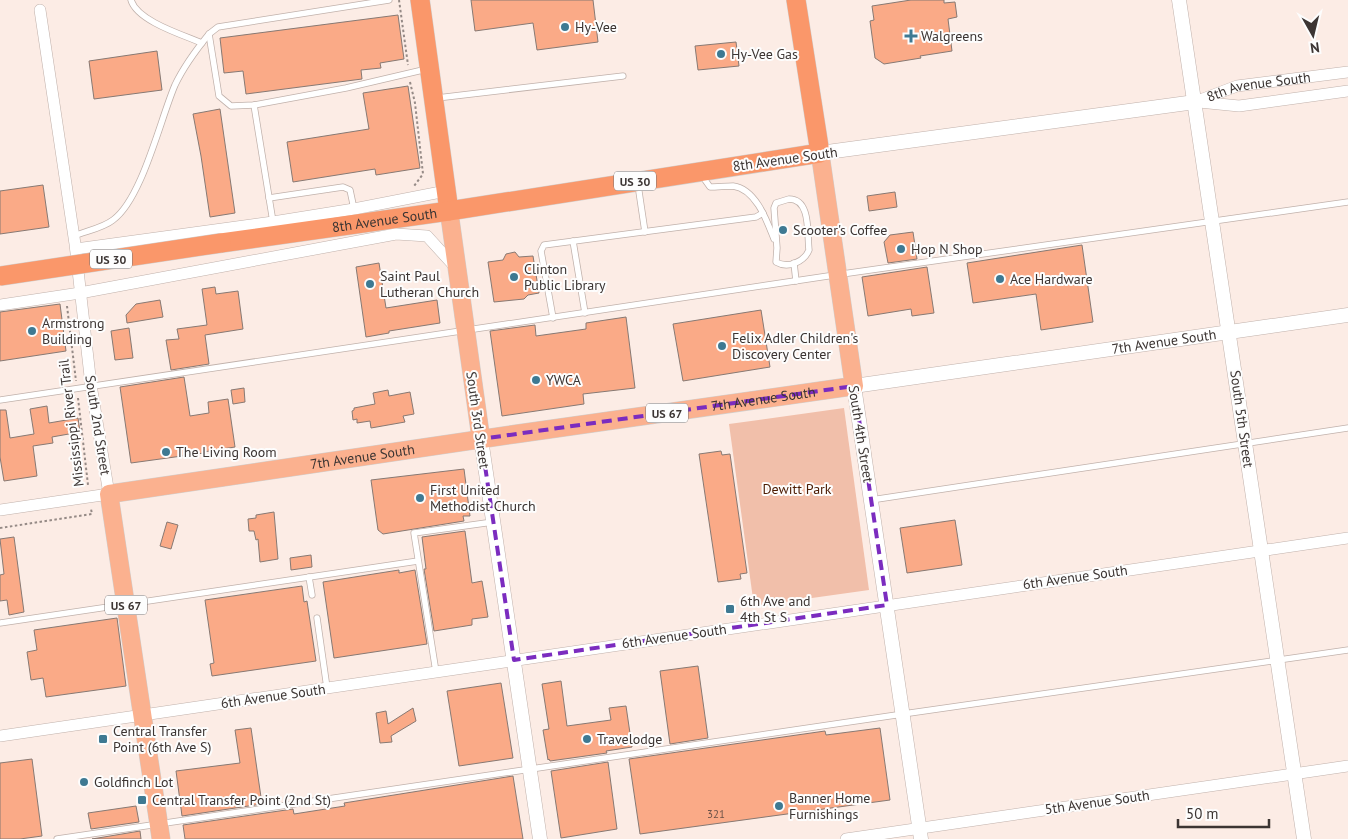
<svg xmlns="http://www.w3.org/2000/svg" width="1348" height="839" font-family="'PT Sans',sans-serif">
<style>
.green{fill:#f1bfaa}
.building{fill:#faaa87;stroke:#877973}
.lines{fill:none;stroke-linecap:round;stroke-linejoin:round}
.service-casing{stroke:#c0b1ab;stroke-width:7}
.minor-casing{stroke:#c0b1ab;stroke-width:12}
.tertiary-casing{stroke:#c0b1ab;stroke-width:15}
.primary-casing{stroke:#d0cfce;stroke-width:19}
.trunk-casing{stroke:#d0cfce;stroke-width:20}
.path{stroke:#958a86;stroke-width:2;stroke-dasharray:2.5 2.5;stroke-linecap:butt}
.service{stroke:#fff;stroke-width:5.5}
.minor{stroke:#fff;stroke-width:11}
.tertiary{stroke:#fff;stroke-width:14}
.primary{stroke:#fbb18f;stroke-width:18}
.trunk{stroke:#fa976a;stroke-width:19}
.trunk-bridge-casing{stroke:#d0cfce;stroke-width:20;stroke-linecap:butt}
.trunk-bridge{stroke:#fa976a;stroke-width:19}
.marked{fill:none;stroke:#7b2cbf;stroke-width:4;stroke-dasharray:10 6;stroke-linejoin:round}
.poi-dot{fill:#3e7992;stroke:#fdfdfd;stroke-width:2}
.labels{text-anchor:middle;dominant-baseline:central;stroke-width:4;stroke-linejoin:round;paint-order:stroke}
.number-label{font-size:11px;fill:#6c5248}
.shield{fill:#fdfdfd;stroke:#767170;stroke-width:1}
.shield-label{font-size:12px;font-weight:bold;fill:#3c3533}
.poi-label{font-size:14px;fill:#3c3533;stroke:#fdfdfd;text-anchor:start}
.street-label{font-size:14px;fill:#3c3533;stroke:#fdfdfd}
.park-label{font-size:14px;fill:#4c1c03;stroke:#fdfdfd}
</style>
<rect width="100%" height="100%" fill="#fcece5"/>
<path class="green" d="M844,408L869,590L754,606L729,424Z"/>
<g class="building">
<path d="M471,0H593L598,42L537,50L533,23L475,31Z"/>
<path d="M911,0H944V3L955,2L957,17L948,19L952,51L920,56L921,58L884,64L875,58L870,21L874,20L872,6Z"/>
<path d="M398,15L404,59L380,63L381,68L361,70L362,79L246,94L243,71L224,73L220,38Z"/>
<path d="M736,42L739,66L698,70L695,46Z"/>
<path d="M157,51L162,90L94,99L89,61Z"/>
<path d="M408,86L420,168L376,175L375,169L293,182L287,142L369,129L363,93Z"/>
<path d="M220,109L235,213L210,217L201,156L193,114Z"/>
<path d="M43,185L49,227L0,234V191Z"/>
<path d="M895,192L897,207L869,211L867,196Z"/>
<path d="M913,232L917,259L888,263L884,242L890,235Z"/>
<path d="M1082,245L1093,322L1041,330L1036,294L973,303L967,263Z"/>
<path d="M515,252L519,257L533,256L539,293L528,295L524,299L494,302L488,262L503,260L506,254Z"/>
<path d="M379,263L386,308L437,300L440,323L389,331V333L366,337L356,267Z"/>
<path d="M927,267L934,313L912,316L911,309L868,316L862,277Z"/>
<path d="M215,287L216,294L238,291L243,329L205,335L209,364L171,370L166,340L179,339L177,329L207,325L202,289Z"/>
<path d="M160,300L163,317L127,323L126,315L136,304Z"/>
<path d="M60,304L66,351L0,361V312Z"/>
<path d="M761,310L770,367L683,381L673,324Z"/>
<path d="M626,317L635,388L583,394L584,404L502,416L490,331L535,325L536,336L586,329V323Z"/>
<path d="M129,328L133,358L115,360L111,331Z"/>
<path d="M184,377L190,416L209,413L208,402L228,399L235,447L203,452L204,453L131,463L120,387Z"/>
<path d="M244,388L245,402L233,404L231,390Z"/>
<path d="M388,390L389,396L410,392L414,414L403,416L405,422L371,428L370,421L357,423V419L353,420L352,411L354,410V408L375,404L373,393Z"/>
<path d="M47,406L49,423L78,418L80,432L52,437L53,443L33,446L37,476L4,481L0,457V410H6L10,438L34,434L30,409Z"/>
<path d="M721,451L722,455L730,454L747,573L740,574L741,579L718,582L699,454Z"/>
<path d="M464,469L470,516H463L464,521L383,534L378,530L371,480Z"/>
<path d="M274,512L278,559L260,562L258,539L256,540L254,531H249L248,519L256,518V515Z"/>
<path d="M955,520L962,565L907,573L900,528Z"/>
<path d="M167,522L178,525L171,549L160,546Z"/>
<path d="M465,531L472,583L482,581L488,617L472,619V625L434,631L424,569H426L422,537Z"/>
<path d="M14,537L24,612L9,615L7,600L0,601V575L4,574L0,539Z"/>
<path d="M311,555L312,567L291,570L290,558Z"/>
<path d="M399,570V573L415,570L427,644L334,658L323,582Z"/>
<path d="M302,586L304,602L307,601L316,661L212,676L210,664L214,663L205,600Z"/>
<path d="M117,618L126,686L46,697L43,678L31,680L27,652L37,650L34,630Z"/>
<path d="M698,666L708,738L670,744L660,671Z"/>
<path d="M561,681L567,726L611,720L609,708L626,706L632,747L606,751L607,753L550,761L549,759L548,760L543,730L549,729L542,684Z"/>
<path d="M501,683L513,758L459,766L447,691Z"/>
<path d="M413,708L416,721L391,736L392,742L380,743L376,713L386,711L388,724Z"/>
<path d="M251,728L262,804L182,816L176,771L240,763L235,730Z"/>
<path d="M880,728L890,800L640,834L629,759L825,731L826,735Z"/>
<path d="M32,759L42,836L20,839H0V763Z"/>
<path d="M608,762L617,829L561,838L551,771Z"/>
<path d="M513,776L523,839H185L183,825L293,809L294,814L345,806L344,803Z"/>
<path d="M136,806L139,822L91,829L88,813Z"/>
<path d="M140,831L141,839H92Z"/>
</g>
<g class="lines">
<g class="service-casing">
<g id="service">
<path d="M131,0C137,21 183,35 202,43"/>
<path d="M389,0L218,27L209,34L219,96L231,106L254,105L346,88L427,69"/>
<path d="M437,98L623,76"/>
<path d="M254,105L273,222"/>
<path d="M704,174L705,180L710,187C717,187 726,186 733,186C756,189 767,221 774,239"/>
<path d="M638,185L645,232"/>
<path d="M269,198L343,187L350,190L354,209"/>
<path d="M789,199C811,199 807,233 809,250C804,262 788,269 776,262L777,248L774,208L776,203Z"/>
<path d="M74,236C86,231 103,228 113,220C142,199 160,120 175,85C184,66 196,50 209,34"/>
<path d="M573,241L585,313"/>
<path d="M794,263L796,281"/>
<path d="M553,318L541,251L544,245L756,217L763,213"/>
<path d="M0,400L828,276L1348,202"/>
<path d="M871,500L1348,428"/>
<path d="M309,577L312,595"/>
<path d="M317,618L327,688"/>
<path d="M0,623L418,561"/>
<path d="M436,672L414,533L493,522"/>
<path d="M57,839L903,714L1348,650"/>
</g>
</g>
<g class="minor-casing">
<g id="minor">
<path id="s1" d="M1195,102L1237,86L1348,72"/>
<path d="M1199,102L1239,106L1348,91"/>
<path d="M76,249L273,222L354,209L446,191"/>
<path d="M0,305L80,293L396,234L427,236L457,269"/>
<path d="M0,510L109,494L91,385L75,244L40,10"/>
<path d="M0,736L1348,538"/>
<path d="M846,839L1348,766"/>
</g>
</g>
<g class="tertiary-casing">
<g id="tertiary">
<path d="M1179,0L1304,839"/>
<path d="M820,153L1195,102"/>
<path d="M481,439L540,839"/>
<path id="s2" d="M921,839L854,386L1348,315"/>
</g>
</g>
<g class="primary-casing">
<g id="primary">
<path d="M449,211L481,439"/>
<path id="s3" d="M161,839L109,494L516,434L854,386L820,153"/>
</g>
</g>
<g class="trunk-casing">
<g id="trunk">
<path d="M420,0L449,211"/>
<path id="s4" d="M221,243L449,211L820,153L796,0"/>
</g>
</g>
<g class="path">
<path d="M399,0L408,65"/>
<path d="M410,82L415,103L423,174L414,186"/>
<path d="M67,306L76,381"/>
<path d="M78,398L88,485"/>
<path d="M0,528L92,514L91,509"/>
</g>
<use href="#service" class="service"/>
<use href="#minor" class="minor"/>
<use href="#tertiary" class="tertiary"/>
<use href="#primary" class="primary"/>
<use href="#trunk" class="trunk"/>
<g class="trunk-bridge-casing">
<path id="trunk-bridge" d="M0,276L221,243"/>
</g>
<use href="#trunk-bridge" class="trunk-bridge"/>
</g>
<path class="marked" d="M854,386L887,605L514,660L481,439Z"/>
<g class="poi-dot">
<circle cx="565" cy="27" r="5"/>
<path d="M908.5 28.5h5v5h5v5h-5v5h-5v-5h-5v-5h5z"/>
<circle cx="721" cy="54" r="5"/>
<circle cx="783" cy="230" r="5"/>
<circle cx="901" cy="249" r="5"/>
<circle cx="514" cy="277" r="5"/>
<circle cx="1000" cy="279" r="5"/>
<circle cx="370" cy="284" r="5"/>
<circle cx="32" cy="331" r="5"/>
<circle cx="722" cy="346" r="5"/>
<circle cx="536" cy="380" r="5"/>
<circle cx="166" cy="452" r="5"/>
<circle cx="420" cy="498" r="5"/>
<rect x="725" y="604" width="10" height="10" rx="2.5"/>
<rect x="98" y="734" width="10" height="10" rx="2.5"/>
<circle cx="587" cy="739" r="5"/>
<circle cx="84" cy="782" r="5"/>
<rect x="137" y="795" width="10" height="10" rx="2.5"/>
<circle cx="779" cy="806" r="5"/>
</g>
<g class="labels">
<g class="number-label">
<text x="716" y="814">321</text>
</g>
<g class="shield">
<rect x="614" y="171.5" width="42" height="19" rx="4"/>
<rect x="90" y="249.5" width="42" height="19" rx="4"/>
<rect x="646" y="403.5" width="42" height="19" rx="4"/>
<rect x="105" y="595.5" width="42" height="19" rx="4"/>
</g>
<g class="shield-label">
<text x="635" y="181">US 30</text>
<text x="111" y="259">US 30</text>
<text x="667" y="413">US 67</text>
<text x="126" y="605">US 67</text>
</g>
<g class="poi-label">
<text x="575" y="27">Hy-Vee</text>
<text x="921" y="36">Walgreens</text>
<text x="731" y="54">Hy-Vee Gas</text>
<text x="793" y="230">Scooter's Coffee</text>
<text x="911" y="249">Hop N Shop</text>
<text x="524" y="269">Clinton<tspan x="524" dy="16">Public Library</tspan></text>
<text x="380" y="276">Saint Paul<tspan x="380" dy="16">Lutheran Church</tspan></text>
<text x="1010" y="279">Ace Hardware</text>
<text x="42" y="323">Armstrong<tspan x="42" dy="16">Building</tspan></text>
<text x="732" y="338">Felix Adler Children's<tspan x="732" dy="16">Discovery Center</tspan></text>
<text x="546" y="380">YWCA</text>
<text x="176" y="452">The Living Room</text>
<text x="430" y="490">First United<tspan x="430" dy="16">Methodist Church</tspan></text>
<text x="740" y="601">6th Ave and<tspan x="740" dy="16">4th St S</tspan></text>
<text x="113" y="731">Central Transfer<tspan x="113" dy="16">Point (6th Ave S)</tspan></text>
<text x="597" y="739">Travelodge</text>
<text x="94" y="782">Goldfinch Lot</text>
<text x="789" y="798">Banner Home<tspan x="789" dy="16">Furnishings</tspan></text>
<text x="152" y="800">Central Transfer Point (2nd St)</text>
</g>
<g class="street-label">
<text stroke="none"><textPath href="#s1" startOffset="66">8th Avenue South</textPath></text>
<text transform="translate(785 159) rotate(-8)">8th Avenue South</text>
<text stroke="none"><textPath href="#s4" startOffset="165">8th Avenue South</textPath></text>
<text stroke="none"><textPath href="#s2" startOffset="771">7th Avenue South</textPath></text>
<text stroke="none"><textPath href="#s3" startOffset="1010">7th Avenue South</textPath></text>
<text transform="translate(1242 419) rotate(82)">South 5th Street</text>
<text transform="translate(478 420) rotate(82)">South 3rd Street</text>
<text transform="translate(71 423) rotate(-97)">Mississippi River Trail</text>
<text transform="translate(98 425) rotate(81)">South 2nd Street</text>
<text transform="translate(861 434) rotate(81)">South 4th Street</text>
<text stroke="none"><textPath href="#s3" startOffset="605">7th Avenue South</textPath></text>
<text transform="translate(1075 577) rotate(-8)">6th Avenue South</text>
<text transform="translate(674 636) rotate(-8)">6th Avenue South</text>
<text transform="translate(273 696) rotate(-8)">6th Avenue South</text>
<text transform="translate(1097 802) rotate(-8)">5th Avenue South</text>
</g>
<g class="park-label">
<text x="797" y="489">Dewitt Park</text>
</g>
</g>
<g transform="translate(1313 35) rotate(172)" stroke="#fdfdfd" stroke-width="4" paint-order="stroke">
<path d="M0-4L9 19L0 12L-9 19Z" fill="#3c3533"/>
<text y="-8" font-size="14" font-weight="bold" text-anchor="middle" fill="#3c3533">N</text>
</g>
<path d="M1178 819v8h91v-8" fill="none" stroke="#3c3533" stroke-width="2.5"/>
<text x="1186" y="819" font-size="15" fill="#3c3533" stroke="#fdfdfd" stroke-width="4" paint-order="stroke">50 m</text>
</svg>
